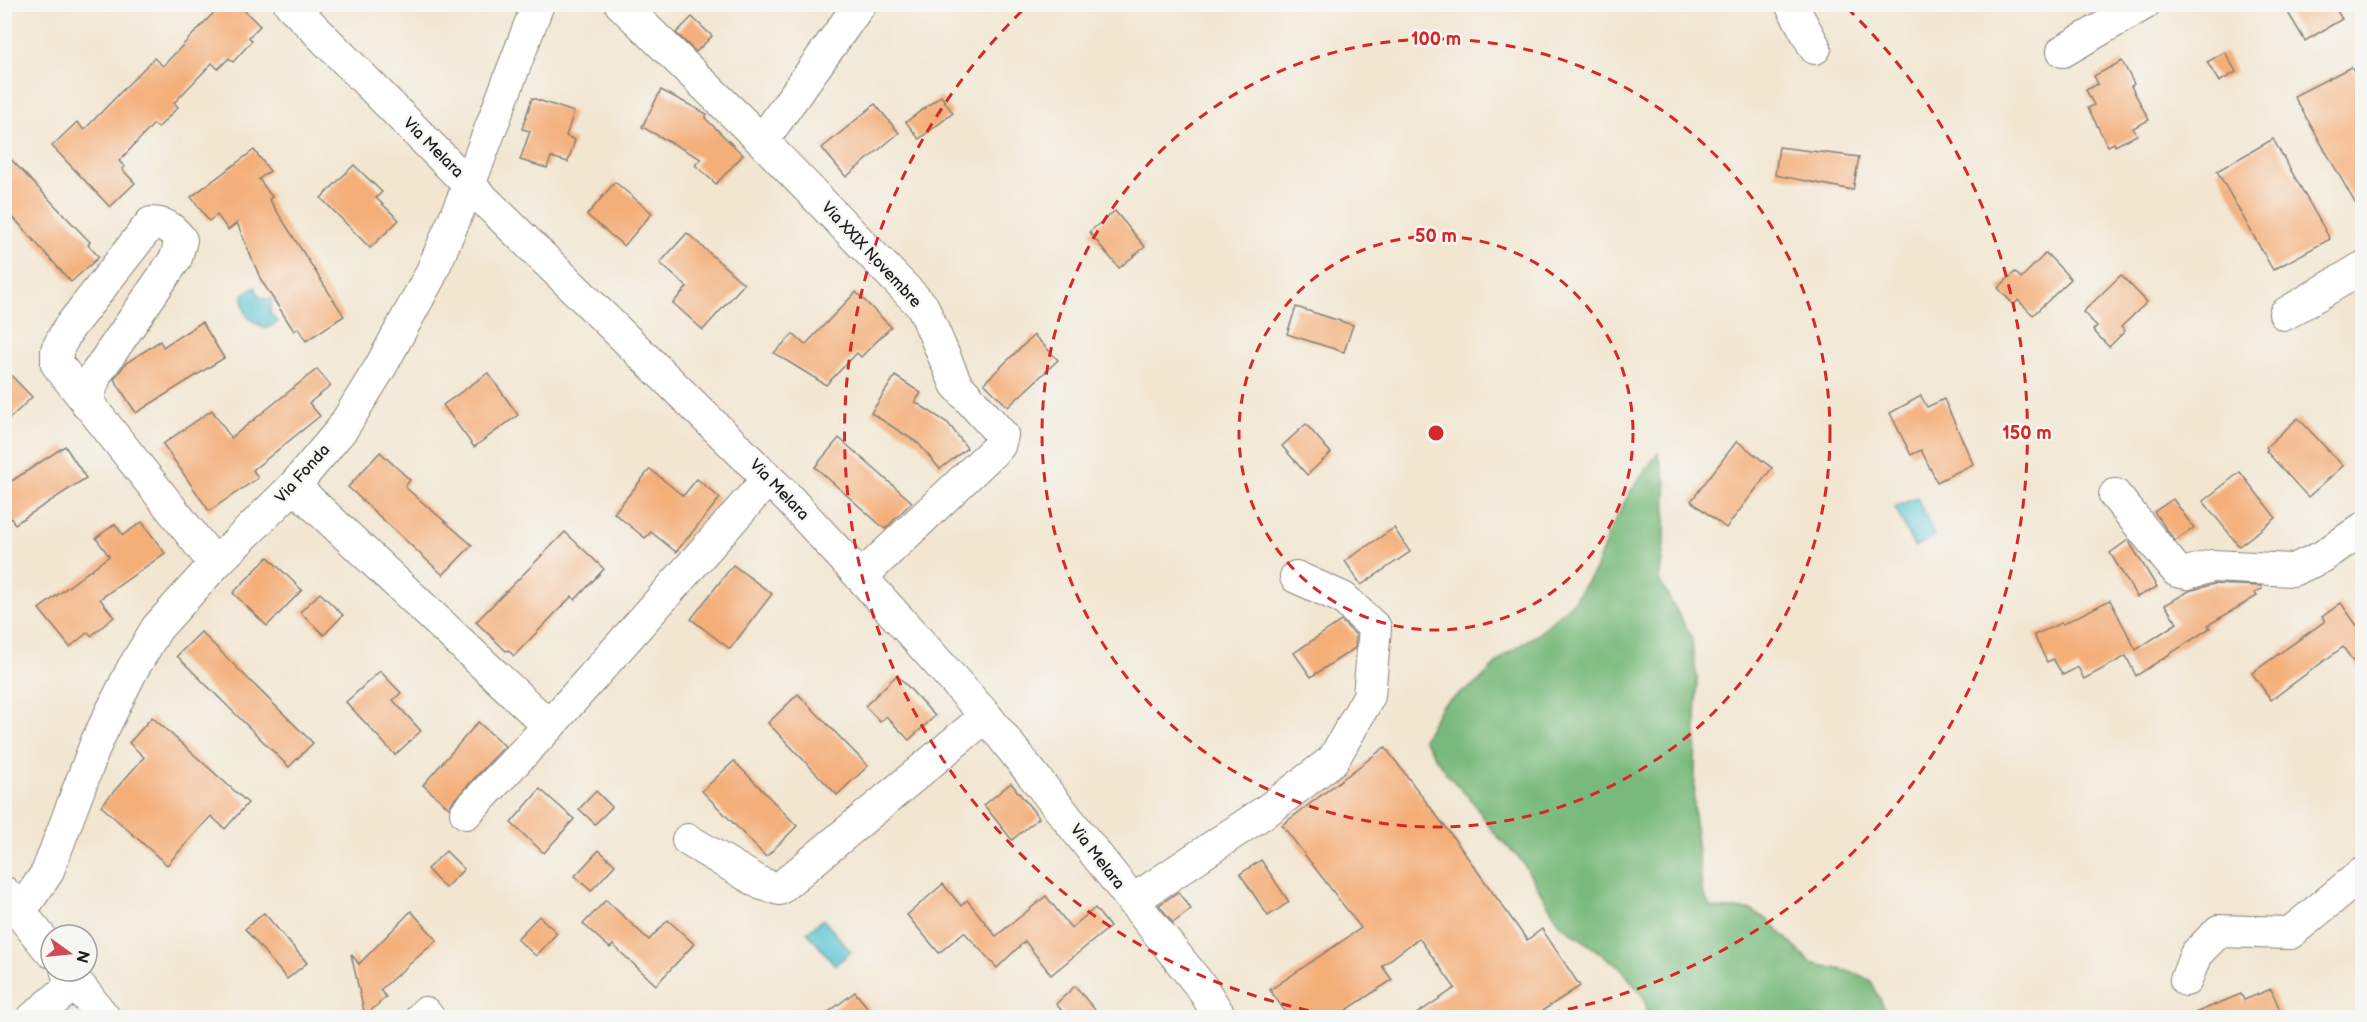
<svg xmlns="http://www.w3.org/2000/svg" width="2367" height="1022" font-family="'Balsamiq Sans',sans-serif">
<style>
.forest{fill:#79ba7c;stroke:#4a6b4c;stroke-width:1.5}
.water{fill:#59c4d3;stroke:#3a7078;stroke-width:1.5}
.building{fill:#f4ae78}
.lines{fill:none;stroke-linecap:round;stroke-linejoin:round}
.minor-casing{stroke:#878176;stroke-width:34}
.primary-casing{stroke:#878176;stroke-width:35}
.minor{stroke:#fff;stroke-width:32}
.primary{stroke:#fff;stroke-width:33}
.ring{fill:none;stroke:#d62828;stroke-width:3;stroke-dasharray:10 8}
.labels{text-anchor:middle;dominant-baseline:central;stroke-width:5;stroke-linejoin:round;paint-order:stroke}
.street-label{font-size:16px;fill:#1c1c1c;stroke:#f6f6f2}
.centre{fill:#d62828;stroke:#f6f6f2;stroke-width:3}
.ring-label{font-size:18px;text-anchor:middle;font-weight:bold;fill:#d62828;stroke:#f6f6f2;stroke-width:5;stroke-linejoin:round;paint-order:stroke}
</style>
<rect width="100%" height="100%" fill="#f6f6f2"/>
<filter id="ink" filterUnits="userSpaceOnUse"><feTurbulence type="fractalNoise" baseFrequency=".0167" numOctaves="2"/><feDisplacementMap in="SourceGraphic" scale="12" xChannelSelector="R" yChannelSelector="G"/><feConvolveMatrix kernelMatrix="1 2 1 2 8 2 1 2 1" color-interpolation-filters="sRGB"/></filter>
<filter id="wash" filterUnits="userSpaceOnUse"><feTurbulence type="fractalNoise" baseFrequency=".008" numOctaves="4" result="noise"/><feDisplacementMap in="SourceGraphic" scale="24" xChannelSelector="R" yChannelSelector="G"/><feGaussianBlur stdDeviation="1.35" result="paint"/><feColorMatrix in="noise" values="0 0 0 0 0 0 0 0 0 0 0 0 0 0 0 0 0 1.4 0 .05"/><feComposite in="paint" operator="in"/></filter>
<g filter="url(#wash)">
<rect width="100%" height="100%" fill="#f2e6d1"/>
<path class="forest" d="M1658,453L1666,482L1665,539L1659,580L1691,636L1697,680L1694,815L1702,891L1711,908L1751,910L1768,920L1811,963L1852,972L1871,981L1889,1017H1648L1645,999L1621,968L1560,924L1521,860L1493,832L1473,802L1446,773L1423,739L1442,705L1477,683L1505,655L1539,633L1572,603L1595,570L1609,532L1630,492Z"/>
<g class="water">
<path d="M256,287C257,297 262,300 272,299L270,313L278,322L266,329C247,318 243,317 243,294Z"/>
<path d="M1917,497L1935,537L1914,547L1895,507Z"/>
<path d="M823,919L851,952L835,965L807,932Z"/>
</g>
<g id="blocks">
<g class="building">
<path d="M222,4H238L260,26L249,37L252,41L233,62L229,58L218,69L212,63L174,103L178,107L158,128L154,124L119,161L125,167L122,169L135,183L110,207L52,146L77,122L84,130L154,58L163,66Z"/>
<path d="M2283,4H2333L2342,19L2305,41Z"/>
<path d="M692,17L712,36L696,52L676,33Z"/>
<path d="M2225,52L2236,72L2219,82L2207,62Z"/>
<path d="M2122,61L2134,84L2131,86L2149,120L2133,128L2137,135L2115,146L2114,143L2108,146L2088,108L2094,105L2086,90L2098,84L2094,76Z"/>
<path d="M2351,67L2362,88V215L2294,96Z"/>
<path d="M661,90L707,114L705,118L743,155L716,184L695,165L701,159L642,127Z"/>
<path d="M941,96L953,113L919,139L906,122Z"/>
<path d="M532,98L574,112L566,136L575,140L568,162L551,157L547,168L520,160L530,131L522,129Z"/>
<path d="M875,104L899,133L846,177L822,148Z"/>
<path d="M2273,139L2330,239L2273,270L2217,171Z"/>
<path d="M1779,147L1859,157L1853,190L1775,175Z"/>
<path d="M254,150L270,171L259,179L272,197L269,199L344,316L306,341L298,328L294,331L261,280L237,223L228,230L217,215L209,221L191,197Z"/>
<path d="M4,152L90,242L88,245L99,257L71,282L4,207Z"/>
<path d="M354,165L382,192L376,198L399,220L370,248L321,198Z"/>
<path d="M615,182L652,213L624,246L587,215Z"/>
<path d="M1115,211L1145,247L1119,268L1089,232Z"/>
<path d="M687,233L744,284L703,330L673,303L687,287L660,263Z"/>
<path d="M2046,253L2071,279L2033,315L2018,300L2014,305L1998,288L2015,272L2021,278Z"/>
<path d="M2121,275L2147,302L2121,327L2125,331L2109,347L2093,330L2097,326L2083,312Z"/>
<path d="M856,292L891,327L861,357L857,353L826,385L774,353L793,334L805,345Z"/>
<path d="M1296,307L1353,325L1344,352L1287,334Z"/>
<path d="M202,322L224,358L136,413L114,379L126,363L160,341L163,347Z"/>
<path d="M1034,335L1058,360L1008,407L984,383Z"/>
<path d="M4,368L32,397L4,424Z"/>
<path d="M317,369L331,386L309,403L320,416L253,470L258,478L209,511L163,444L212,410L231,438Z"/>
<path d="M488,373L518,415L474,447L443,405Z"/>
<path d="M895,376L921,393L915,402L948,423L967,448L940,469L918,443L871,413Z"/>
<path d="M1921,396L1927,407L1944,399L1973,464L1937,482L1921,450L1911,455L1890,413Z"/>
<path d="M2298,418L2343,466L2308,497L2266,451L2268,450L2266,447Z"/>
<path d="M1306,424L1331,453L1307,475L1282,446Z"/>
<path d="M839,438L912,502L885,529L815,467Z"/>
<path d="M1737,441L1772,468L1726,528L1691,501Z"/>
<path d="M65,446L86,478L15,524L4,509V486Z"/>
<path d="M380,452L410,480L405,487L472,545L443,575L348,487Z"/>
<path d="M650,469L683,496L697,479L720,498L676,552L651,532L645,538L614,513Z"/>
<path d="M2240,472L2276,518L2239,546L2203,501Z"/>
<path d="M2173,499L2194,528L2175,541L2154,512Z"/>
<path d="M142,522L165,553L100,599L114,617L91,636L88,632L70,647L39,609L109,556L96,538L115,524L123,535Z"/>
<path d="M1394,528L1410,552L1361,585L1345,561Z"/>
<path d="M565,532L604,569L575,600L572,596L514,656L508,650L506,651L476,622Z"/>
<path d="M2128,540L2157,587L2137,597L2110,553Z"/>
<path d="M268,557L302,590L267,626L233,593Z"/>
<path d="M733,565L772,594L730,649L691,619Z"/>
<path d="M2214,584L2261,586L2262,589L2255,593L2257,596L2208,625L2210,628L2136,676L2126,656L2084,679L2078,667L2063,675L2053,659L2047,662L2034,635L2061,623L2063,624L2110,600L2136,650L2177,623L2165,605L2189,591Z"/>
<path d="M320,593L343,615L324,635L300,612Z"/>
<path d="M2341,603L2362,633V674L2343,647L2271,700L2252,673L2325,621L2322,617Z"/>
<path d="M1341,621L1356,635L1355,648L1311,677L1294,653Z"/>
<path d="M201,632L313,743L289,767L177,656Z"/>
<path d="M380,671L401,693L393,700L421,731L395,755L346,702Z"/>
<path d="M897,675L935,716L909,740L886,716L880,722L865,706Z"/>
<path d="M798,694L868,766L837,795L768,723Z"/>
<path d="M152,717L248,803L225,829L211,816L167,865L101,806L144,757L129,743Z"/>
<path d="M478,722L505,746L453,801L449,808L423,785Z"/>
<path d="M1385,747L1452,836L1527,940L1542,929L1580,986L1533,1017H1412L1455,988L1419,938L1382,966L1392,980L1336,1017H1289L1270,990L1361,928L1282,825Z"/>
<path d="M734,761L797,826L766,857L702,791Z"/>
<path d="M1011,783L1039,818L1012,840L984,805Z"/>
<path d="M540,789L574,819L544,853L511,823Z"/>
<path d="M596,791L612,807L595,824L579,809Z"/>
<path d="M599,850L615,865L591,891L575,876Z"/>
<path d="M446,851L464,869L445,888L427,869Z"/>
<path d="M1261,860L1289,902L1268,916L1240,874Z"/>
<path d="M943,884L961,906L967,900L996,936L1046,896L1071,928L1095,908L1110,927L1051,975L1025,941L997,968L964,932L939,953L907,915Z"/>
<path d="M1178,892L1191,909L1173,923L1159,905Z"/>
<path d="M606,900L649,940L668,920L694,944L656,985L613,945L610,948L583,924Z"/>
<path d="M411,911L437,940L380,990L386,997L365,1016L351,954L359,964Z"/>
<path d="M264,913L307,963L287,979L245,929Z"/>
<path d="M539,916L557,933L536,956L517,939Z"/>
<path d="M1075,986L1101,1017H1067L1056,1004Z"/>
<path d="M2271,989L2283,1017H2185L2241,994L2244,1000Z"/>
<path d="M855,992L875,1017H822Z"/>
</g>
</g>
</g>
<g filter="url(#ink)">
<use href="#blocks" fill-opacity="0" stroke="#878176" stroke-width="1.5"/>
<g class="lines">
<g class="minor-casing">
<g id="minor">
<path d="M290,4L469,185L788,498L861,577L986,716L1202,988L1221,1018"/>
<path d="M621,4L762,141L923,307L956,384L1002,435L999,446L861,577"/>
<path d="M1791,4L1815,48"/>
<path d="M2063,51L2144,4"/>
<path d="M762,141L860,4"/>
<path d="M2285,314L2362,268"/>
<path d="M88,405L91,388L96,374L176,258L181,240C173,229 165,223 151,223L68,329L57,350V364L215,564"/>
<path d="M294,486L549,726L768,479"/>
<path d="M2115,495L2177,571L2187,573L2212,566L2293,570L2322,557L2362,529"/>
<path d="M466,813L549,726"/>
<path d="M688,840L762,884L779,889L986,716"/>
<path d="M1132,901L1269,809L1333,760L1369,696L1375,628L1343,598L1296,577"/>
<path d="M20,912L47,873L97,741L132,670L157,628L215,564L294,486L342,429L381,366L430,276L469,185L538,4"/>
<path d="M2186,980L2196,954L2219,931L2290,933L2362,874"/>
<path d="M33,1018L76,982"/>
<path d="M421,1018L425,1013L429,1018"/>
</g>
</g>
<g class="primary-casing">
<g id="primary">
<path d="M4,893L51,951"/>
<path d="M67,971L104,1018"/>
</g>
</g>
<use href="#minor" class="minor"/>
<use href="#primary" class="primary"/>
</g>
</g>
<g class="ring">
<circle cx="1436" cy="433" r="197"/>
<circle cx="1436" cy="433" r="394"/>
<path d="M1344 1017A591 591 0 0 1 1025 8M1847 8A591 591 0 0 1 1528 1017"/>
</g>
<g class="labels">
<g class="street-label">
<text transform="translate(433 148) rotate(45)">Via Melara</text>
<text transform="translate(871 255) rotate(47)">Via XXIX Novembre</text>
<text transform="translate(303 474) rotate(-48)">Via Fonda</text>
<text transform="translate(779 490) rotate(46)">Via Melara</text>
<text transform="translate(1097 857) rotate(52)">Via Melara</text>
</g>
</g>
<circle cx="1436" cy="433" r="9" class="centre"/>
<g class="ring-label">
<text x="1436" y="45">100 m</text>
<text x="1436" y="242">50 m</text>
<text x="2027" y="439">150 m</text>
</g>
<rect width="2367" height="1022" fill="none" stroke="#f6f6f2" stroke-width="24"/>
<g transform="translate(69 953) rotate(105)"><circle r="28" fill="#f6f6f2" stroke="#9f9f9c" stroke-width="1.5"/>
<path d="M0-4.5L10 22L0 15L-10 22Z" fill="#d1495b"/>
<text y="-9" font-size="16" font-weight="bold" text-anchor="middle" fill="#1c1c1c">N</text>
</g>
</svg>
